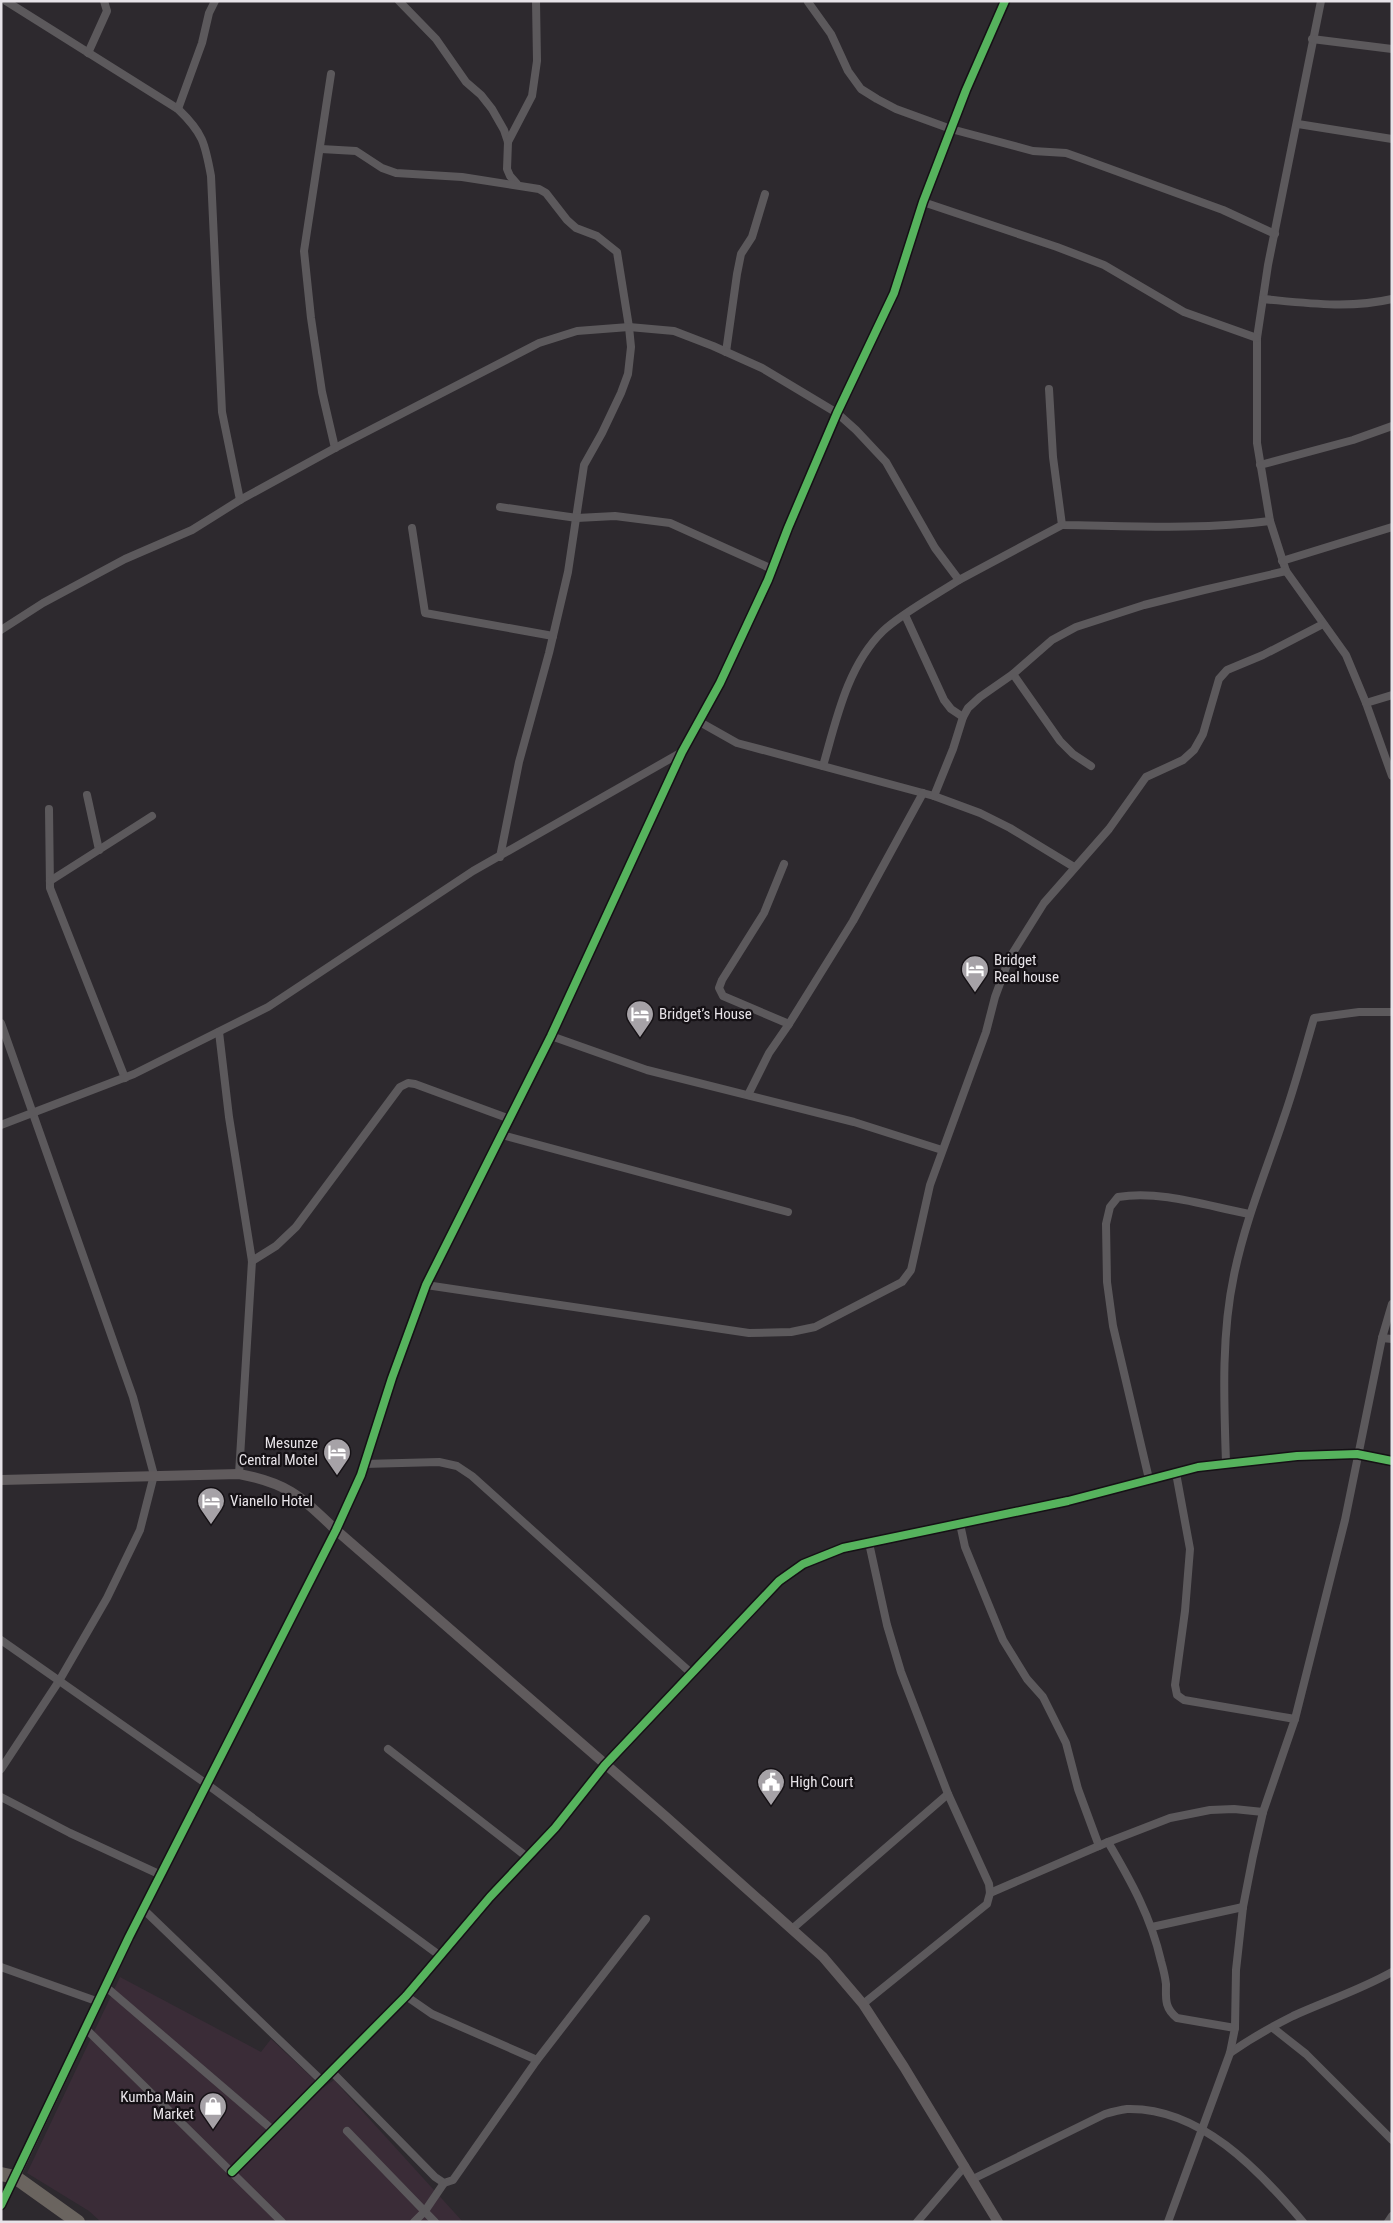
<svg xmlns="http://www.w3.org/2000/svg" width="1393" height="2223" font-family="'Roboto Condensed',sans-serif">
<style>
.commercial{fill:#3a2c37}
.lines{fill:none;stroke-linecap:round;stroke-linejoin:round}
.street{stroke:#5c595c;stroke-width:8}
.secondary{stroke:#605b5d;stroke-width:10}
.highway{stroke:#6a645f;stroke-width:14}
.cycleway-casing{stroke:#151115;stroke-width:11}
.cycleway{stroke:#56b35d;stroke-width:8}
.labels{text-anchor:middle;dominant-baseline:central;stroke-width:4.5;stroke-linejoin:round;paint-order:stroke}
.poi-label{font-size:15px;fill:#e7e3e8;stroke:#151115;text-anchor:start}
</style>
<rect width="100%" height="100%" fill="#2d292e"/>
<path class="commercial" d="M120,1977L261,2052L271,2039L323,2088L334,2080L463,2222H101L89,2211L27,2173Z"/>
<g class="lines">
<g class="street">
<path d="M6,1L178,109C203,133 205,143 211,176L222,412L240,500"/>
<path d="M399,1L436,39L466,82L481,95L492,109L504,130L508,142L507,169L510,176L517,184"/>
<path d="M1321,1L1268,265L1257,338V443L1270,521L1286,571L1346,655L1366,703L1392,776"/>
<path d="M808,2L831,34L848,71L861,89L877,99L896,109L951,129L1033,151L1066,153L1083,159L1223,210L1275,234"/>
<path d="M1312,39L1392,49"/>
<path d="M88,53L107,11L104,1"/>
<path d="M331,74L304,251L311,318L322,392L335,448"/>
<path d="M178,109L202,43L209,13L215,1"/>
<path d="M1298,124L1392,139"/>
<path d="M508,142L532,96L537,61L536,1"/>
<path d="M321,149L356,151L382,168L396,173L462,177L539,189L546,193L567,220L576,228L597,236L617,252L629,327L631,347L628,374L621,393L602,433L584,465L568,572L549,653L519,762L500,857"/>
<path d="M923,202L1057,247L1104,265L1184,312L1257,338"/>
<path d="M1263,299C1306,303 1349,309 1392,299"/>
<path d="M726,352L737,274L741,254L752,237L765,194"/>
<path d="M1049,389L1053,457L1062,525C1132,526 1201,530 1270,521"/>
<path d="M1260,465L1353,440L1392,426"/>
<path d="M500,507L577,518L615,516L670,523L772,569"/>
<path d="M412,528L425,613L553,636"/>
<path d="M1282,561L1392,527"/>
<path d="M905,615L944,700L951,709L963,717"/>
<path d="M1,630L43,603L125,559L192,530L240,500L335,448L539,343L577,331L629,327L674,331L713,346L762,368L837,413L856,430L886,462L935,548L959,580L1062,525"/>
<path d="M1013,674L1060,741L1073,754L1091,766"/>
<path d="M1366,703L1392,695"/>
<path d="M698,721L737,743L934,796L980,813L1010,828L1074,867"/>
<path d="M823,766C836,721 847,666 883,631C902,613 936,595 959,580"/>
<path d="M87,795L99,850"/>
<path d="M934,796L953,749L963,717L968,708L980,697L1013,674L1052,640L1076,627L1144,605L1204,590L1286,571"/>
<path d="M49,809L50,888L125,1078"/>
<path d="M784,864L764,913L722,980L719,988L723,996L789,1024"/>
<path d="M50,881L152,816"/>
<path d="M1,1023L133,1397L154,1475L140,1530L107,1598L59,1681L1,1769"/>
<path d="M219,1032L229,1117L252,1261L239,1474"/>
<path d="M551,1036L647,1070L854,1122L942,1150"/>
<path d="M748,1095L769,1053L789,1024L853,921L923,793"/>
<path d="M1,1125L134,1074L268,1007L473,871L682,752"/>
<path d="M502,1135L788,1212"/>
<path d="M252,1261L276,1246L296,1227L400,1087L408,1083L415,1084L510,1119"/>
<path d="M426,1285L749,1333L791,1332L815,1327L902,1282L911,1270L930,1185L986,1032L995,997L1009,959L1044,903L1109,829L1146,777L1183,760L1194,750L1203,734L1219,679L1227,670L1263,655L1323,624"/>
<path d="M1382,1338L1392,1339"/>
<path d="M1226,1463C1224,1401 1221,1336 1234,1275C1245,1221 1266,1171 1283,1120C1295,1086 1304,1052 1314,1018L1359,1012H1392"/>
<path d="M364,1464L439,1462L457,1466L472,1476L691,1673"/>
<path d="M1176,1473L1190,1549L1185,1611L1175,1685L1177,1695L1184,1700L1295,1719"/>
<path d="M1149,1479L1113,1326L1107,1282L1106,1224L1110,1207L1118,1197C1161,1190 1207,1206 1249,1214"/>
<path d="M960,1524L965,1547L1003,1640L1027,1679L1043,1697L1066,1743L1078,1789L1099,1846"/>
<path d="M336,1530L361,1475L392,1378L426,1285L551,1036L682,752L720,683L768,580L788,528L837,413L894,293L923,202L966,90L1005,1"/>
<path d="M1,1640L208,1785L439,1955"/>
<path d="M388,1749L527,1857"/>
<path d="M1,1797L70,1833L161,1875"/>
<path d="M1108,1842C1131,1881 1151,1917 1161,1961C1163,1968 1165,1976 1166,1984C1166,1998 1164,2008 1177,2018L1235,2028"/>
<path d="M990,1893L1108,1842L1170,1818L1210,1810L1234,1809L1263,1812"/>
<path d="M143,1909L322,2081"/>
<path d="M1152,1927L1243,1907"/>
<path d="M792,1929L948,1794"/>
<path d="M1,1967L99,2002"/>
<path d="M106,1987L274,2131"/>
<path d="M406,1996L432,2014L537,2060"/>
<path d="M863,2004L987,1904L990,1893L989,1884L948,1794L901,1672L887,1625L869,1543"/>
<path d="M1273,2028L1306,2054L1392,2140"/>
<path d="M86,2029L282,2222"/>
<path d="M1230,2053C1250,2039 1271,2027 1293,2016C1326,2001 1360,1990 1392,1972"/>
<path d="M331,2071L435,2177L444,2183L453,2180L537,2060L646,1919"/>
<path d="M347,2131L435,2222"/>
<path d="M232,2172L406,1996L490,1897L555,1828L605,1765L779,1581L803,1564L843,1548L1068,1501L1198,1467L1297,1456L1357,1454L1392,1461"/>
<path d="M973,2179L1105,2114C1112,2112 1120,2110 1127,2109C1200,2107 1259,2170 1303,2222"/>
<path d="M1,2205L15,2177"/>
<path d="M414,2222L425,2211L444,2183"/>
<path d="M917,2222L965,2166"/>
<path d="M1168,2222L1230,2053L1235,2028L1236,1970L1243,1907L1253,1856L1263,1812L1295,1719L1345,1520L1382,1338L1392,1304"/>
<path d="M1388,2222L1392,2216"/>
</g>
<g class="secondary">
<path d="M1,1480L239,1474C288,1483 301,1497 336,1530L665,1816L823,1957L863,2004L904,2067L998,2222"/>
<path d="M15,2177L129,1937L336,1530"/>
</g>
<path class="highway" d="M1,2174L15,2177L78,2222"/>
<g class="cycleway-casing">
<g id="cycleway">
<path d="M232,2172L406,1996L490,1897L555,1828L605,1765L779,1581L803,1564L843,1548L1068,1501L1198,1467L1297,1456L1357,1454L1392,1461"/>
<path d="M1,2205L129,1937L336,1530L361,1475L392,1378L426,1285L551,1036L682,752L720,683L768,580L788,528L837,413L894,293L923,202L966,90L1005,1"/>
</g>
</g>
<use href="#cycleway" class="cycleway"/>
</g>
<defs>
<g id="hotel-pin" transform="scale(1.4375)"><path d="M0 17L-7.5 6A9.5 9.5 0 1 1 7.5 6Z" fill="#a6a2a7" stroke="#151115"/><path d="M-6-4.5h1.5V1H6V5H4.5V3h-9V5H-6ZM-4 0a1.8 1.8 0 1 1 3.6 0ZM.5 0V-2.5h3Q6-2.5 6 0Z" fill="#fff"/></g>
<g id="civic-pin" transform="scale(1.4375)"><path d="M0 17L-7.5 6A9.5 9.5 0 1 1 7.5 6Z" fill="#a6a2a7" stroke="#151115"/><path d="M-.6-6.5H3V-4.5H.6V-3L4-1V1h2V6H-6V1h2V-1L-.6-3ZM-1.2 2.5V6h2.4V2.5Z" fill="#fff"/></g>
<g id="shop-pin" transform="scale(1.4375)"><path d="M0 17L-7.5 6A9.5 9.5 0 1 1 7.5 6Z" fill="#a6a2a7" stroke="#151115"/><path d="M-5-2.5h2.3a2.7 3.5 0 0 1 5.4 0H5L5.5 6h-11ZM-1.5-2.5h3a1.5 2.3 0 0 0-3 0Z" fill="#fff"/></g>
</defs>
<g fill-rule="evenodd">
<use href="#hotel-pin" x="975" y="969"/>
<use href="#hotel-pin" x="640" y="1014"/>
<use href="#hotel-pin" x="337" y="1452"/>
<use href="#hotel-pin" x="211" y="1501"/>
<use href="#civic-pin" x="771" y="1782"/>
<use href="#shop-pin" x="213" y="2106"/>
</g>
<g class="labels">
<g class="poi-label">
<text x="994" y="960">Bridget<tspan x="994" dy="17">Real house</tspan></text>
<text x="659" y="1014">Bridget’s House</text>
<text x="318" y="1443" text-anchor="end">Mesunze<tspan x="318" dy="17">Central Motel</tspan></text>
<text x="230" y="1501">Vianello Hotel</text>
<text x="790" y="1782">High Court</text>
<text x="194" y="2097" text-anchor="end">Kumba Main<tspan x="194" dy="17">Market</tspan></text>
</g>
</g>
<rect width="1393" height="2223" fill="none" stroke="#e7e3e8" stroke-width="5"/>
</svg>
